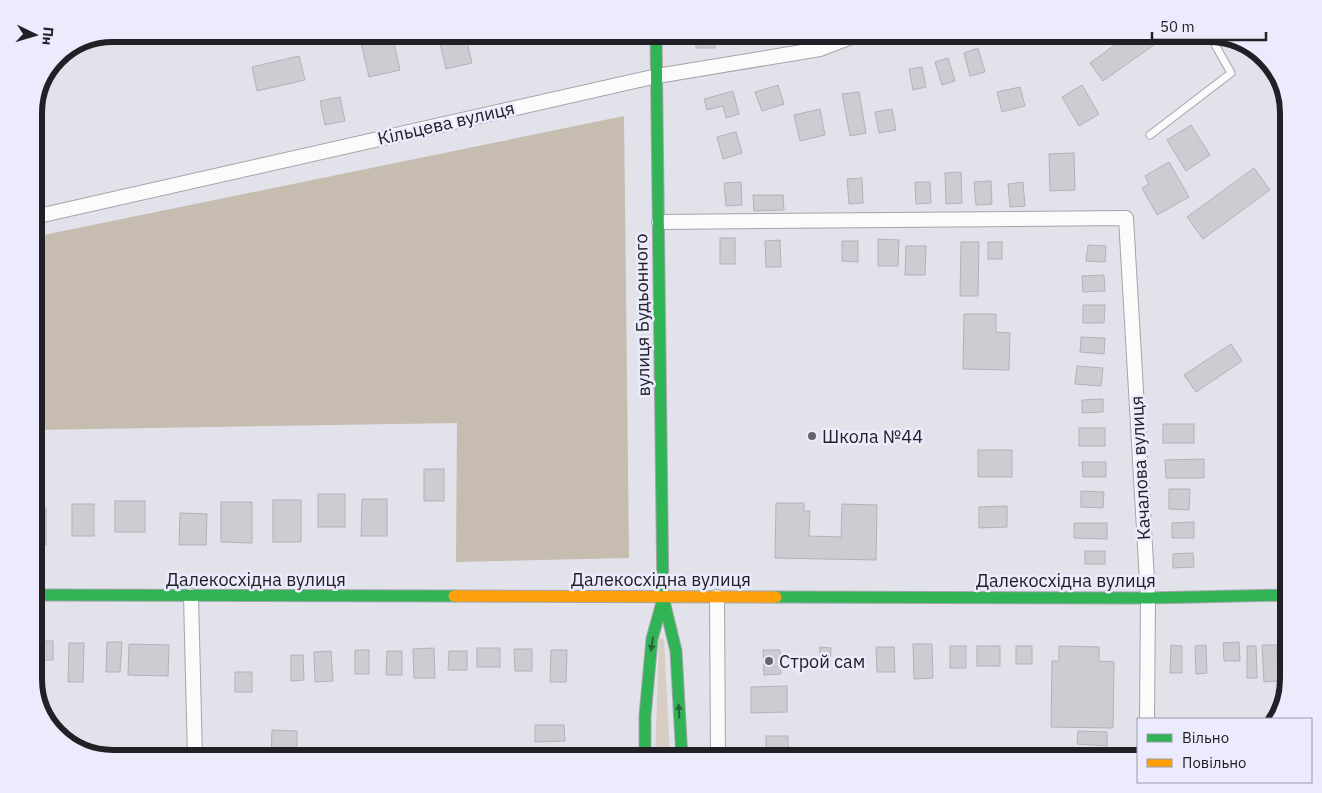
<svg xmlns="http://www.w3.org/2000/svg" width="1322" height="793" font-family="'IBM Plex Sans',sans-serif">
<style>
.green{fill:#d7cdc2}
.forest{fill:#c6bcb0}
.building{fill:#ccccd2;stroke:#b3b2ba}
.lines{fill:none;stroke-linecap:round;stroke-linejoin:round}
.lane-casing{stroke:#a4a4ab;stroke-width:9}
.street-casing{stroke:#a4a4ab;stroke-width:16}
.fast-casing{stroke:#a4a4ab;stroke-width:13}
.slow-casing{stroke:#a4a4ab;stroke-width:13}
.lane{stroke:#fbfbfc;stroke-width:7}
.street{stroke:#fbfbfc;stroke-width:14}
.fast{stroke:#30b455;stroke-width:11}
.slow{stroke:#ff9f0a;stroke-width:11}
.oneway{fill:#27633b}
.poi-dot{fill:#64646b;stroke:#ecebfd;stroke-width:2}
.labels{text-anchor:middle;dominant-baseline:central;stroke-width:5;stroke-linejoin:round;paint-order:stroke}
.street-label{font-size:18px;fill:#202026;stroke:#ecebfd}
.poi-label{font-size:18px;fill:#202026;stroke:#ecebfd;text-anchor:start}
.rim{fill:none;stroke:#202026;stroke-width:6}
</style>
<rect width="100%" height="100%" fill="#e2e2eb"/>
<path class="green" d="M659,638L664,639L670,759H655Z"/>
<path class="forest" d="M624,116L629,558L456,562L457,423L34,430V237Z"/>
<g class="building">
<path d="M359,34H392L400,70L369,77Z"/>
<path d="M460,34H465L472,63L446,69L439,39Z"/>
<path d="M696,34H714L715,48H696Z"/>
<path d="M1130,34H1152L1158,42L1103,81L1090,63Z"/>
<path d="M978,48L985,72L970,76L964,53Z"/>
<path d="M299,56L305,80L257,91L252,67Z"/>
<path d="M948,58L955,81L942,85L935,62Z"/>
<path d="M922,67L926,87L913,90L909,69Z"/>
<path d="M1272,67L1277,73L1282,89L1279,92L1264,73Z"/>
<path d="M778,85L784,104L762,111L755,92Z"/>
<path d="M1082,85L1099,114L1079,126L1062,97Z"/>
<path d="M1020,87L1025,106L1002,112L997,92Z"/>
<path d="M733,91L739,114L726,118L723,106L707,110L704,99Z"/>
<path d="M859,92L866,133L850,136L842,94Z"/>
<path d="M340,97L345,121L325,125L320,101Z"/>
<path d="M820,109L825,135L800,141L794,115Z"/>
<path d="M892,109L896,130L879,133L875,112Z"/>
<path d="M1191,125L1210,155L1186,171L1167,140Z"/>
<path d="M736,132L742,153L723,159L717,137Z"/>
<path d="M1074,153L1075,190L1050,191L1049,154Z"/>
<path d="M1169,162L1189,197L1157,215L1142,188L1149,184L1145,176Z"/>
<path d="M1254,168L1270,190L1203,239L1187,217Z"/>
<path d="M961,172L962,203L946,204L945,173Z"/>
<path d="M862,178L863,203L849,204L847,179Z"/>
<path d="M991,181L992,204L976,205L974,182Z"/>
<path d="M741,182L742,205L726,206L724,183Z"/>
<path d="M915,182H930L931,203L916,204Z"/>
<path d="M1023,182L1025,206L1010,207L1008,184Z"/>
<path d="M753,195H783L784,210L754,211Z"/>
<rect x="720" y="238" width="15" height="26"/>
<path d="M878,239L899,240L898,266H878Z"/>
<path d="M780,240L781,267H766L765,241Z"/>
<path d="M842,241H858V262L842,261Z"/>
<path d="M961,242H979L978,296H960Z"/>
<rect x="988" y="242" width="14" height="17"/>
<path d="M1088,245L1106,246L1105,262L1086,261Z"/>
<path d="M906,246H926L925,275H905Z"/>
<path d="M1104,275L1105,291L1083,292L1082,276Z"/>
<path d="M1083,305H1105L1104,323H1083Z"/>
<path d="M964,314H996V332L1010,333L1009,370L963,369Z"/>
<path d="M1081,337L1105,338L1104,354L1080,352Z"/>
<path d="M1231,344L1242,361L1196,392L1184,375Z"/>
<path d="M1077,366L1103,368L1101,386L1075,384Z"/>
<path d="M1103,399V412L1082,413V400Z"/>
<rect x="1163" y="424" width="31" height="19"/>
<rect x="1079" y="428" width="26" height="18"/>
<rect x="978" y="450" width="34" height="27"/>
<path d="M1204,459V478H1166L1165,460Z"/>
<path d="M1082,462H1106V477H1083Z"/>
<rect x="424" y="469" width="20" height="32"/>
<path d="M1169,489H1190L1189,510L1169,509Z"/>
<path d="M1081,491L1104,492L1103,508L1081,507Z"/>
<rect x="318" y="494" width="27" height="33"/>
<path d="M362,499H387V536H361Z"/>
<rect x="273" y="500" width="28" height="42"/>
<rect x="115" y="501" width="30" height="31"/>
<path d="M221,502H252V543L221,542Z"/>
<path d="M776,503H804V511H810L809,536L841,537L842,504L877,505L876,560L775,558Z"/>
<rect x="72" y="504" width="22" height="32"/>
<path d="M1007,506V527L979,528V507Z"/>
<rect x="34" y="508" width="12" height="37"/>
<path d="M180,513L207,514L206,545H179Z"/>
<path d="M1194,522V538H1172V523Z"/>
<path d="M1074,523H1107V539L1074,538Z"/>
<rect x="1085" y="551" width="20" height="13"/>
<path d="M1193,553L1194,567L1173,568V554Z"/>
<rect x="36" y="641" width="17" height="19"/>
<path d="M107,642H122L120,672H106Z"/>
<path d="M1239,642L1240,661H1224L1223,643Z"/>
<path d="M69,643H84L83,682H68Z"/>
<path d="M129,644L169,645L168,676L128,675Z"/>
<path d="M913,644H932L933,678L914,679Z"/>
<path d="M1171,645L1182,646V673H1170Z"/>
<path d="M1206,645L1207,673L1196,674L1195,646Z"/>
<path d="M1262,645H1277L1278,681L1264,682Z"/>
<rect x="950" y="646" width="16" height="22"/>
<rect x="977" y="646" width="23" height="20"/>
<rect x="1016" y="646" width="16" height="18"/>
<path d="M1059,646L1099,647V661L1114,662L1113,728L1051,727L1052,661H1059Z"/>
<path d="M1247,646H1256L1257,678H1247Z"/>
<path d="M820,647L831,648L830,666L819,669Z"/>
<path d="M876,647H894L895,672H877Z"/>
<path d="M434,648L435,678H414L413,649Z"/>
<rect x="477" y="648" width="23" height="19"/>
<path d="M514,649H532V671H515Z"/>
<rect x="355" y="650" width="14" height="24"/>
<path d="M551,650H567L566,682H550Z"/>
<path d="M763,650H780L781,674L764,675Z"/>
<path d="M331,651L333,681L315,682L314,652Z"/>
<path d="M387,651H402V675H386Z"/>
<path d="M449,651H467V670H448Z"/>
<path d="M291,655H303L304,680L291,681Z"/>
<rect x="235" y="672" width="17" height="20"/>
<path d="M787,686V712L751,713V687Z"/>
<path d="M535,725H564L565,741L535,742Z"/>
<path d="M272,730L297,731V759H271Z"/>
<path d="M1078,731L1107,732V746L1077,744Z"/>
<rect x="766" y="736" width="22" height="23"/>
<path d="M135,749L158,751V759H134Z"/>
</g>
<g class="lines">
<g class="lane-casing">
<path id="lane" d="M1150,135L1231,73L1209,34"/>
</g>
<g class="street-casing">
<g id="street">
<path d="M34,217L657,76L820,49L859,34"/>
<path d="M659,222L1126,218L1148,598L1147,719"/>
<path d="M191,596L195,759"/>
<path d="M717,597L718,759"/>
</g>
</g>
<g class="fast-casing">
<g id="fast">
<path d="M656,34L663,597L676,651L682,759"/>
<path d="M34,595L454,596"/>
<path d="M776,597L1148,598L1288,595"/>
<path d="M645,759V716L652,639L663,599"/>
</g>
</g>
<g class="slow-casing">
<path id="slow" d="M454,596L776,597"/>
</g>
<use href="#lane" class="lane"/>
<use href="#street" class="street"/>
<use href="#fast" class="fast"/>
<use href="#slow" class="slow"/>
</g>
<defs><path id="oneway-solid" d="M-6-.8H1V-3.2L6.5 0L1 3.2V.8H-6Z" transform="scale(1.25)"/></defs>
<g class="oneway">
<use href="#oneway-solid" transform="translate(652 644) rotate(98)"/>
<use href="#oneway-solid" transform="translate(679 711) rotate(-93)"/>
</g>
<g class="poi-dot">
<circle cx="812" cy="436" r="5"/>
<circle cx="769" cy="661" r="5"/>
</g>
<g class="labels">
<g class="street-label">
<text transform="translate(446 123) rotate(-13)">Кільцева вулиця</text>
<text transform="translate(642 315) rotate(-91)">вулиця Будьонного</text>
<text transform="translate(1140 468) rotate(-93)">Качалова вулиця</text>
<text x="256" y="579">Далекосхідна вулиця</text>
<text x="661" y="579">Далекосхідна вулиця</text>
<text x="1066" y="580">Далекосхідна вулиця</text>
</g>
<g class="poi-label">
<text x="822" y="436">Школа №44</text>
<text x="779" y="661">Строй сам</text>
</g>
</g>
<path d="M0 0H1322V793H0ZM113 42H1209A71 71 0 0 1 1280 113V679A71 71 0 0 1 1209 750H113A71 71 0 0 1 42 679V113A71 71 0 0 1 113 42Z" fill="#ecebfd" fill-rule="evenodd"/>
<path class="rim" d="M113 42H1209A71 71 0 0 1 1280 113V679A71 71 0 0 1 1209 750H113A71 71 0 0 1 42 679V113A71 71 0 0 1 113 42Z"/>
<rect x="1137" y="718" width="175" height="65" fill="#ecebfd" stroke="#9a9aa7"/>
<rect x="1147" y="734" width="25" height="8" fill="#30b455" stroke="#9a9aa7"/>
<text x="1182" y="743" font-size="15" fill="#202026">Вільно</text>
<rect x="1147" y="759" width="25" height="8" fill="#ff9f0a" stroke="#9a9aa7"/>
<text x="1182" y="768" font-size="15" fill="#202026">Повільно</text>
<g transform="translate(35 35) rotate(95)" stroke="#ecebfd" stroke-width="4" paint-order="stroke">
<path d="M0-4L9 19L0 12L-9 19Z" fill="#202026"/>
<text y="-8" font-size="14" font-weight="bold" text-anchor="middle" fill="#202026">Пн</text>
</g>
<path d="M1152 32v8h114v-8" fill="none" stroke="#202026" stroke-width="2.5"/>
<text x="1160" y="32" font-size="15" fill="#202026" stroke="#ecebfd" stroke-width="4" paint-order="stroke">50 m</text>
</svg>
